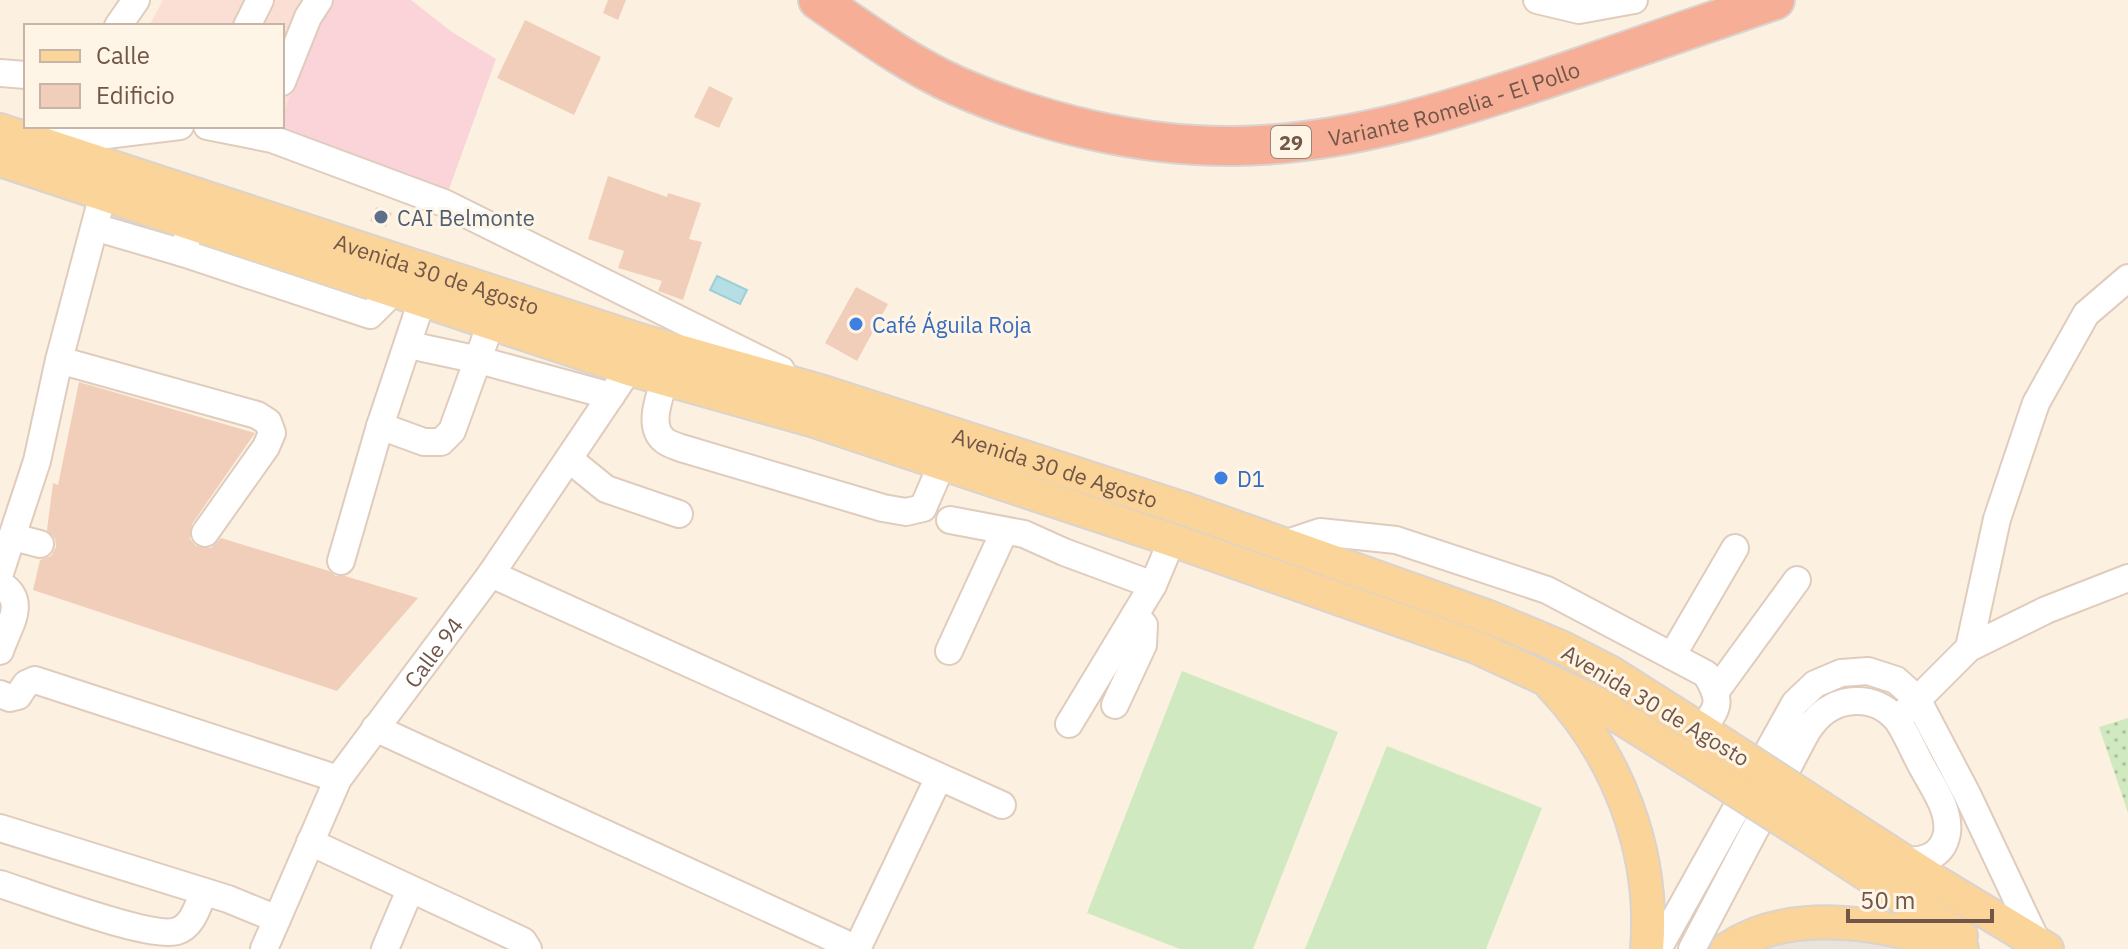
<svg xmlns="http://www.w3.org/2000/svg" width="2128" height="949" font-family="'IBM Plex Sans',sans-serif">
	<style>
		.commercial { fill: #fcdfd4 }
		.industrial { fill: #eae3dc }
		.medical { fill: #fad4d9 }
		.grass { fill: url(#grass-dots) }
		.pitch { fill: #d1e9c0 }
		.water { fill: #b6dfe5; stroke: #9ccfd6; stroke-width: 2 }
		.building { fill: #f1ceb9 }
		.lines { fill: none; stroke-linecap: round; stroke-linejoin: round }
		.minor-casing { stroke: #e0ccbd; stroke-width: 30 }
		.major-casing { stroke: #dad3cf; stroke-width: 36 }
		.highway-casing { stroke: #dad3cf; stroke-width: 42 }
		.minor { stroke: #fff; stroke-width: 26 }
		.major { stroke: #fad499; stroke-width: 32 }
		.highway { stroke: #f6ae97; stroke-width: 38 }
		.major-bridge-casing { stroke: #dad3cf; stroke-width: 36; stroke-linecap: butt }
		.major-bridge { stroke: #fad499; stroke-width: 32 }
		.service-dot { fill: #5c6f8a; stroke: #fff5e6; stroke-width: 3 }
		.shop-dot { fill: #3f7fe0; stroke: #fff5e6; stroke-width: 3 }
		.labels { text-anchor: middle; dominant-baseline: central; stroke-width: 6; stroke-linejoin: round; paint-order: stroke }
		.shield { fill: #fff5e6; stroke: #9c8677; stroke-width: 2 }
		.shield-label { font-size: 20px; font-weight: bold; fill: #725648 }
		.street-label { font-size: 22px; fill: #725648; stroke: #fff5e6 }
		.service-label { font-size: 22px; fill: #4e5e75; stroke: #fff5e6; text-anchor: start }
		.shop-label { font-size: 22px; fill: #366cbe; stroke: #fff5e6; text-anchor: start }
	</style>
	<defs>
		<pattern id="grass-dots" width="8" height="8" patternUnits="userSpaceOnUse" patternTransform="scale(2)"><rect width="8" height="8" fill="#d1e9c0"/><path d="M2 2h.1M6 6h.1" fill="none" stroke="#aec09e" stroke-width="1.8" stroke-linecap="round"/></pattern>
	</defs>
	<rect width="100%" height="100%" fill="#fcf1e1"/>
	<path class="commercial" d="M163,0H331L282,115V26H149Z"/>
	<path class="industrial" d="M1765,931L1962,949H1727Z"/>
	<path class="medical" d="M331,0H411L452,32L496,59L444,203L272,139L277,126H282V115Z"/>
	<path class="grass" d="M2128,718V813L2099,727Z"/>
	<path class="pitch" d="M1182,671L1338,732L1253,949H1180L1087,913Z
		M1387,746L1542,808L1486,949H1305Z"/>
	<path class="water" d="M717,276L747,290L740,304L710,290Z"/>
	<path class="building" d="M608,0H626L618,20L603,13Z
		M525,20L601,57L574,115L497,78Z
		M709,86L733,98L719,128L694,117Z
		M608,176L667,197L668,193L701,203L689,239L702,242L683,300L658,291L662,281L618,268L624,251L588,239Z
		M376,207L392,213L386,227L370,221Z
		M856,287L888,304L857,361L825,343Z
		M79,382L255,433L192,524L190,539L196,546L211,548L221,538L329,571L336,576H345L418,598L337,691L33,590L40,560L51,556L56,547L55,539L47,530L53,483L58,485Z"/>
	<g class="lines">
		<defs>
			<g id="minor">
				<path d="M1537,0L1579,10L1634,0"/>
				<path d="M118,26L136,0"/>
				<path d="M247,26L260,0"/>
				<path d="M0,73L26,75"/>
				<path d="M282,82L308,17L319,0"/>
				<path d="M207,126L272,139L444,203L781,370"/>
				<path d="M44,140H65L180,126"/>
				<path d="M191,224L183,253L370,315L394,291"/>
				<path d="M108,231L183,253"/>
				<path d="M409,345L479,360L611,396"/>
				<path d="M59,360L257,415L268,422L272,433L266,447L205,533"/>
				<path d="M665,379C660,396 647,426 664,440C668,444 676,446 681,448L883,508L906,512L923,508L942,464"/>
				<path d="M380,426L424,442H441L452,431L491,323"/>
				<path d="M569,459L606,489L679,514"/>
				<path d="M950,520L1024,534L1064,552L1153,585"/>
				<path d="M13,537L40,544"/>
				<path d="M1284,544L1320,532L1396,540L1547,590L1706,674C1721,699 1721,708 1700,729"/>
				<path d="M341,561L380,426L422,300"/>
				<path d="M0,573L37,461L59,360L103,194"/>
				<path d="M491,574L1002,805"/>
				<path d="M0,584C29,601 8,626 0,651"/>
				<path d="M1969,648L1997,519L2036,403L2086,314L2128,278"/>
				<path d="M949,651L1004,532"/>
				<path d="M1672,656L1735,548"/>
				<path d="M1716,691L1797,580"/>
				<path d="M0,694L10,698L18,696L26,684L35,680L338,779"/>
				<path d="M1115,705L1143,645L1144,625L1135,615"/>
				<path d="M1905,712L1969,648L2046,610L2128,578"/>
				<path d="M1069,724L1153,585L1172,540"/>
				<path d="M375,728L857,949"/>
				<path d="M0,828L228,899L277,919"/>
				<path d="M310,842L523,941L528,949"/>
				<path d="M0,884C32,894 152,940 177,931C193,926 198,905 204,892"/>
				<path id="s1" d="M264,949L338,779L491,574L629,369"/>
				<path d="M385,949L410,890"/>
				<path d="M857,949L939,777"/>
				<path d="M1658,949L1795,703L1815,684L1841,673L1868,671L1896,680L1917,699L1967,794L2038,944"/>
				<path d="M1692,949L1797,750C1802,741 1806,731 1813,723C1834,696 1875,692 1898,721C1908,736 1915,755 1924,770C1934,789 1950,810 1947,833C1943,857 1920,864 1900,859"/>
			</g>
			<g id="major">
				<path id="s2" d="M0,130L643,341L824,392L1182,508L1489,617L1561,647L1610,672L1725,745"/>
				<path d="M0,160L629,369L811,420L1172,540L1476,647L1597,703L1707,772"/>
				<path d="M1552,686C1618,756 1655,852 1647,949"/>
				<path d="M1822,808L1938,883L2047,949"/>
				<path d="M1806,835L1961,936"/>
				<path d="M1727,949C1794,904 1892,925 1962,949"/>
			</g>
			<g id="highway">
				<path id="s3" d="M818,0C863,31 908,64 957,86C1041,123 1141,147 1234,146C1347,145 1457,109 1563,73C1634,48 1704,24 1775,0"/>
			</g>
		</defs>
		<use href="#minor" class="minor-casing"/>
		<use href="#major" class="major-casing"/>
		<use href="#highway" class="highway-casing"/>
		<use href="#minor" class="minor"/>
		<use href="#major" class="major"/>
		<use href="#highway" class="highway"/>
		<defs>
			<path id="major-bridge" d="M1725,745L1822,808
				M1707,772L1806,835"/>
		</defs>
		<use href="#major-bridge" class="major-bridge-casing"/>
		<use href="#major-bridge" class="major-bridge"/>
	</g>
	<circle class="service-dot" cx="381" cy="217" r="8"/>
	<g class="shop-dot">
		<circle cx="856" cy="324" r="8"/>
		<circle cx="1221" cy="478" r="8"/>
	</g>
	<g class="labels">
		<rect class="shield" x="1271" y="126" width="40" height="32" rx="6"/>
		<g class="shield-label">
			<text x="1291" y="142">29</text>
		</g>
		<g class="street-label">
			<text stroke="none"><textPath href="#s3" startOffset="674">Variante Romelia - El Pollo</textPath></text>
			<text stroke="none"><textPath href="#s2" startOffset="460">Avenida 30 de Agosto</textPath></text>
			<text stroke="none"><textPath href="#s2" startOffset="1108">Avenida 30 de Agosto</textPath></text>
			<text stroke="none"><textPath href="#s1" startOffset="344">Calle 94</textPath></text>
			<text transform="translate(1656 705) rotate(31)">Avenida 30 de Agosto</text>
		</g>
		<g class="service-label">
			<text x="397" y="217">CAI Belmonte</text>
		</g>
		<g class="shop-label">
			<text x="872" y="324">Café Águila Roja</text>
			<text x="1237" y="478">D1</text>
		</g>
	</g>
	<rect x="24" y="24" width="260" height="104" fill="#fff5e6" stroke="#c7b5a7" stroke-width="2"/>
	<rect x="40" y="50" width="40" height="12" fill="#fad499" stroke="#c7b5a7" stroke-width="2"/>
	<text x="96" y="64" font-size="24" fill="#725648">Calle</text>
	<rect x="40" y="84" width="40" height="24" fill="#f1ceb9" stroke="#c7b5a7" stroke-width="2"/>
	<text x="96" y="104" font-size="24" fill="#725648">Edificio</text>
	<path d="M1848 909v12h144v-12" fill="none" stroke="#725648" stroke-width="4"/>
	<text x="1860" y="909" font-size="24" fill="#725648" stroke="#fff5e6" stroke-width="6" paint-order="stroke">50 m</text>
</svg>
